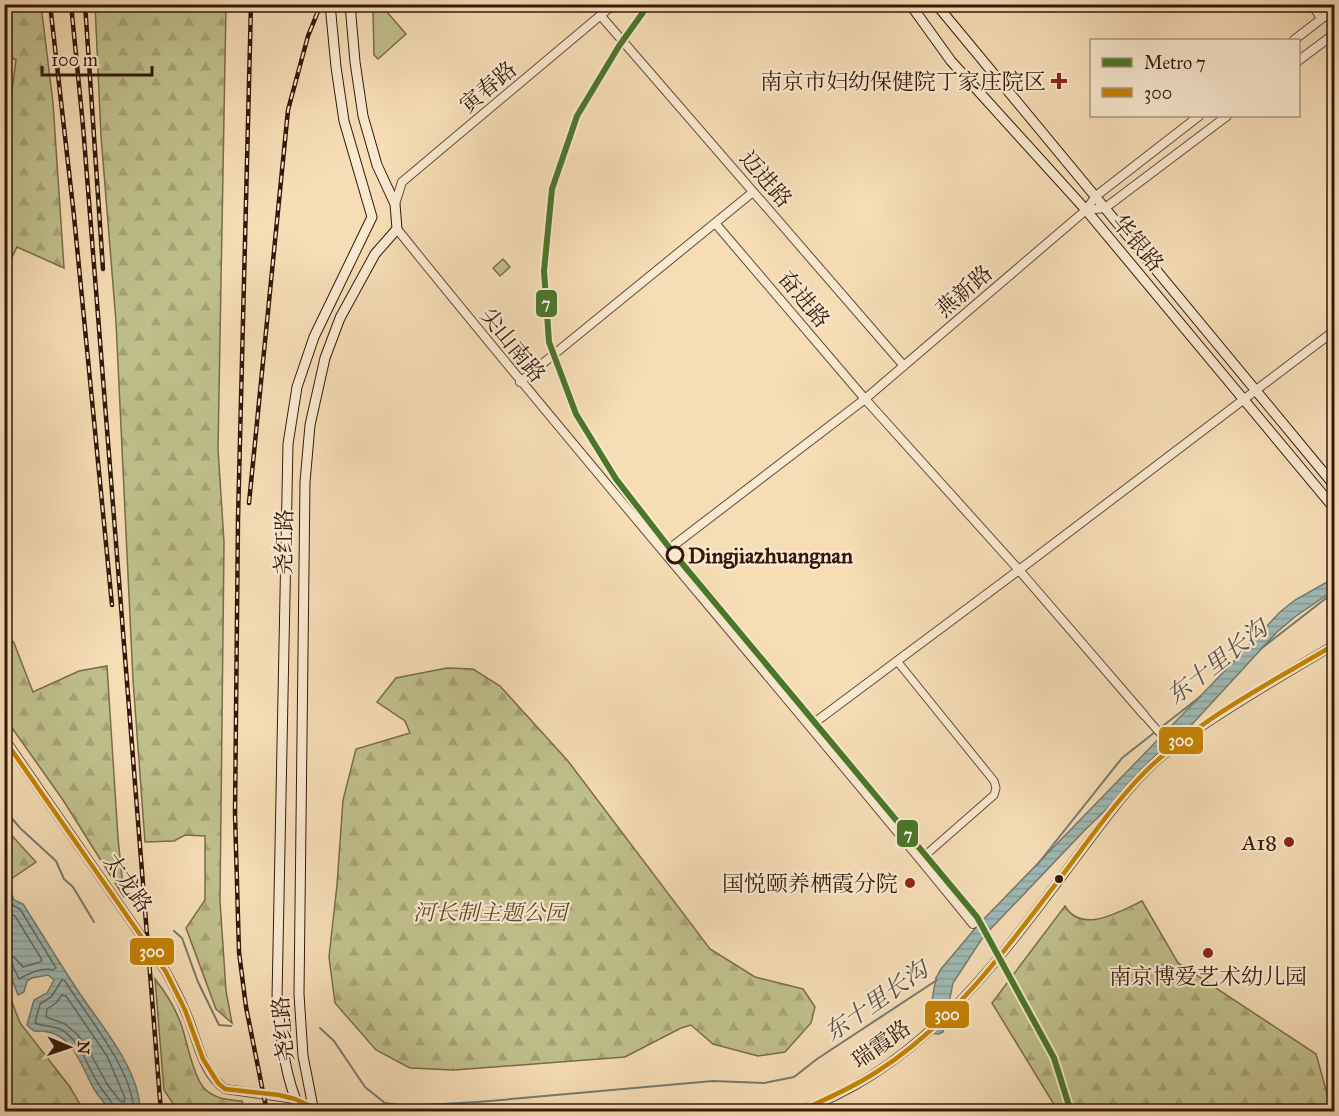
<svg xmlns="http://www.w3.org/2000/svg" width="1339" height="1116" font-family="'IM FELL Great Primer','Noto Serif SC',serif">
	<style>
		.forest { fill: url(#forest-firs); stroke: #7a6c4a; stroke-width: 1.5 }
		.garden { fill: #c0c08b; stroke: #7a6c4a; stroke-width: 1.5 }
		.water { fill: url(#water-rules); stroke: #747a70; stroke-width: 1.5 }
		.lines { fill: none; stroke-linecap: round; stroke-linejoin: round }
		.shore { stroke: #696a5f; stroke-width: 1.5 }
		.stream { stroke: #747a70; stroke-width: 2 }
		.minor-casing { stroke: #644a34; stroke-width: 9 }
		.tertiary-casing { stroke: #644a34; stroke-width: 10 }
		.secondary-casing { stroke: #341909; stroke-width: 11 }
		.minor { stroke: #f9e9d0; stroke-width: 7 }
		.tertiary { stroke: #f9e9d0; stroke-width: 8 }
		.secondary { stroke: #f9e9d0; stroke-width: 9 }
		.rail-casing { stroke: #341909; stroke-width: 4.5 }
		.rail { stroke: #f9e9d0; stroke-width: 2; stroke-dasharray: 7; stroke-linecap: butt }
		.bus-1-casing { stroke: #f9e9d0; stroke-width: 9 }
		.bus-1 { stroke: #c68302; stroke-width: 4.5 }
		.metro-1-casing { stroke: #f9e9d0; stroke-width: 10 }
		.metro-1 { stroke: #4a7729; stroke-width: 6 }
		.poi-dot { fill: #8f2418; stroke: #f9e9d0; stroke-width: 2 }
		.stop-dot { fill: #f9e9d0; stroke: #341909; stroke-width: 3 }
		.bus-dot { fill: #341909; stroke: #f9e9d0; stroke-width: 2 }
		.labels { text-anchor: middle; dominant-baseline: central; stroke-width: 4.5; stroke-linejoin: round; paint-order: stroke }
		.poi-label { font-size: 22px; fill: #341909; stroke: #f9e9d0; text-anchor: end }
		.street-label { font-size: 22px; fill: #341909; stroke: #f9e9d0 }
		.stop-label { font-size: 22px; font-weight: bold; fill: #341909; stroke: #f9e9d0; text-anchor: start }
		.park-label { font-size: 22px; font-style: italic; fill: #5e4b30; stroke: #f9e9d0 }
		.water-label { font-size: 24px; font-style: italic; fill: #595145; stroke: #f9e9d0 }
		.line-badge { stroke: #f9e9d0; stroke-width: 2 }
		.badge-label { font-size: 16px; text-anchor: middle; font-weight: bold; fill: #fff }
	</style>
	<defs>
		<pattern id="forest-firs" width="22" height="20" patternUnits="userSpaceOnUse" patternTransform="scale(1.5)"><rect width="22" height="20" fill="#c0c08b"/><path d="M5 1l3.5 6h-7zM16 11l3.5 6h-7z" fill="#a6a477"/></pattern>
		<pattern id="water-rules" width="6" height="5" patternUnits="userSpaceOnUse" patternTransform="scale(1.5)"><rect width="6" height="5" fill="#9ebab5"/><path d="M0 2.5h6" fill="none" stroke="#899f9a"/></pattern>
	</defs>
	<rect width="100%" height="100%" fill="#f6ddb6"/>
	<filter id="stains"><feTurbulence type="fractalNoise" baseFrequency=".00333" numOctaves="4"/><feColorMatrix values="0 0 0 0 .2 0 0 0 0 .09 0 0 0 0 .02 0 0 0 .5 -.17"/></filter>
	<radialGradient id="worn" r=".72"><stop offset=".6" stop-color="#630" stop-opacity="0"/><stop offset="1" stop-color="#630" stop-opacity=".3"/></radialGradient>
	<path class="forest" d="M5,4L41,5L53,103L64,268L17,247L5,272V128H7L16,60L5,54Z
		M95,5H226L218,449L224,542L220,901L226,991L232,1023L216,1009L186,928L205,900V836L185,835L174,841L145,842L133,680L116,322L101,136Z
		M5,633L14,643L33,692L79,671L107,666L118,838L124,897L63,800L5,718Z
		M447,668L473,669L500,686L568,761L710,949L755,977L803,989L815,1007L811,1023L785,1052L758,1056L713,1044L691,1025L681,1028L625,1057L454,1070L410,1068L376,1050L335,1003L329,957L337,885L343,800L356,749L410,733L405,721L377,702L396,678Z
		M4,827L36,862L5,883H4Z
		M1142,901L1178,963L1316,1054L1332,1111H1058L992,1003L1065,906C1082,935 1120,911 1142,901Z
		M155,979C167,994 176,1009 182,1027C187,1042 194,1078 204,1088C214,1099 229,1100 242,1101L245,1111H178L164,1090Z
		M4,981L20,1023L70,1087L84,1111H5Z"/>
	<path class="garden" d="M381,5L406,34L378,59L374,55L373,11Z
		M503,259L510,267L500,276L493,268Z"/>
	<path class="water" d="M1334,578V590L1296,616L1277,632L1184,733L1083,832L983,937L953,983L943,1032L939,1034L929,1033L927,1028L936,978L941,969L978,925L1214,682L1280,612L1295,600Z
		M9,887L14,900L23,904C42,934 60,964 80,994C102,1026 140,1071 140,1111H111C105,1104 99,1097 94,1089C84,1072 76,1044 57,1035C50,1031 42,1031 34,1031L27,1025L34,1000L47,993L54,980L48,975L32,978L27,981L24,992L18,995L5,961V890Z"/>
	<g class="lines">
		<path class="shore" d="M4,895L10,904L20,909L56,968L53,970C41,967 29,973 19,979L12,964L4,962
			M4,910L15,916L42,960L40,962L23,967L14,957L4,954
			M62,995L66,996L107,1056L125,1098L124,1102L120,1101L107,1084L88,1049L77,1034L65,1024L46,1017L47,1009L56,1003Z
			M115,1112C114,1102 106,1096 101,1088C88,1070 82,1042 62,1030C53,1025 43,1027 35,1023L40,1004L51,997L62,980L65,981C88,1018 132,1068 134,1112"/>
		<path class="stream" d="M1262,648L1334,592
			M4,809L20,828L56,861L64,879L73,887L94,922
			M1037,865L1122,758L1201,696
			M174,931L182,938L198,982L219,1025L231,1026
			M320,1028L334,1041L365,1087L385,1103L405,1106L478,1102L713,1081L764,1083L794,1077L817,1059L937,980"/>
		<defs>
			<path id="minor" d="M1311,4L1321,19
				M897,661L994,781L996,788L994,795L921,859
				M1144,715L1173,748
				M820,1104L823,1112"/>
			<path id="tertiary" d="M601,16L904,366
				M1294,40L1334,9
				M1298,61L1334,34
				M395,204L402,182L614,4
				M1086,210L1105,208L1227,116
				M715,223L865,399L1019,570L1144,715
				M397,229C585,463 783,690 973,924
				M520,382L753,192
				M665,552L865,399L1086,210L1096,196L1199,116
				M810,726L1019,570L1334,331
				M4,738L166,972C175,989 184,1005 190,1023C199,1047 204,1074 225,1089L295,1099
				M312,1107L324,1112
				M796,1112C917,1072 996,964 1069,867C1096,832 1121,795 1152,765C1165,752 1181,742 1195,731C1240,700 1287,673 1334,645"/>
			<path id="secondary" d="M910,4L951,61L1086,210L1334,508
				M936,4L1334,485
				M301,1112C284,1076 281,1037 277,998L288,444L297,387L314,337L372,217L344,121L336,67L330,4
				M314,1112L303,1056L299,994L305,482L310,425L325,358L340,318L375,254L397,229L395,204L377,165L363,116L355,62L350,4"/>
		</defs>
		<use href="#minor" class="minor-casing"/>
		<use href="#tertiary" class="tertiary-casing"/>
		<use href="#secondary" class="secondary-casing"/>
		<use href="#minor" class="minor"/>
		<use href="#tertiary" class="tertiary"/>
		<use href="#secondary" class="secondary"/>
		<defs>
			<path id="rail" d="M50,4L74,216L112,605
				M71,4L83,126L161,1112
				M85,4L103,269
				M251,4L238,519L235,814L239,952L246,1007L267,1112
				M249,503L288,110L308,36L321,4"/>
		</defs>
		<use href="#rail" class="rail-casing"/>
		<use href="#rail" class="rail"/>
		<defs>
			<path id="bus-1" d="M4,739L166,972L185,1010L203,1059L218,1083L225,1089L279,1095L295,1099L323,1112
				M797,1112C825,1100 852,1088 878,1071C953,1023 1008,947 1061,877C1087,843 1112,806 1143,774C1195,721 1270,683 1334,645"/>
		</defs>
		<use href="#bus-1" class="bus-1-casing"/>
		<use href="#bus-1" class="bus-1"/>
		<defs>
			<path id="metro-1" d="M649,4L619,46L577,116L552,189L544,271L549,342L576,414L616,479L675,555L977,917L1054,1058L1071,1112"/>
		</defs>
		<use href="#metro-1" class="metro-1-casing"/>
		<use href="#metro-1" class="metro-1"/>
	</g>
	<g class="poi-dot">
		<path d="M1056 72h6v6h6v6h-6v6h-6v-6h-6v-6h6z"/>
		<circle cx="1289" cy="842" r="6"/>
		<circle cx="910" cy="883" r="6"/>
		<circle cx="1208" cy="953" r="6"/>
	</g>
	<circle class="stop-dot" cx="675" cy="555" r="8"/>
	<circle class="bus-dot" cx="1059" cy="879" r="5"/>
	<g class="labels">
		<g class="poi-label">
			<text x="1046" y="81">南京市妇幼保健院丁家庄院区</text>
			<text x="1277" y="842">A18</text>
			<text x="898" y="883">国悦颐养栖霞分院</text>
			<text x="1208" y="976" text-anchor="middle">南京博爱艺术幼儿园</text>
		</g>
		<g class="street-label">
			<text transform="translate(488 87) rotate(-40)">寅春路</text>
			<text transform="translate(766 179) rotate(49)">迈进路</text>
			<text transform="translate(1138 243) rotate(50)">华银路</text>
			<text transform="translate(964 291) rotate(-41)">燕新路</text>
			<text transform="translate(804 299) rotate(50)">奋进路</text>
			<text transform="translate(513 345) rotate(51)">尖山南路</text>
			<text transform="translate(284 542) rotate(-89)">尧红路</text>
			<text transform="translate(128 883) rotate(55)">太龙路</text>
			<text transform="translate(283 1029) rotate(-95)">尧红路</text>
			<text transform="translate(881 1044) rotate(-35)">瑞霞路</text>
		</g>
		<g class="stop-label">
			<text x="688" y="555">Dingjiazhuangnan</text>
		</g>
		<g class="park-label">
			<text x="490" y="912">河长制主题公园</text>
		</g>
		<g class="water-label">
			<text transform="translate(1217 662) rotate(-38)">东十里长沟</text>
			<text transform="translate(876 1001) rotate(-35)">东十里长沟</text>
		</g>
	</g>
	<g class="line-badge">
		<rect x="535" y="289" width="23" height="29" rx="6" fill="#4a7729"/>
		<rect x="1158" y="726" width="46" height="29" rx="6" fill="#c68302"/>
		<rect x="896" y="819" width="23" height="29" rx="6" fill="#4a7729"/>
		<rect x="129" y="937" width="46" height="29" rx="6" fill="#c68302"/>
		<rect x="924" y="1000" width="46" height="29" rx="6" fill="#c68302"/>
	</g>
	<g class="badge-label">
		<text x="546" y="309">7</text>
		<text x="1181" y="746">300</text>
		<text x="908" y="840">7</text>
		<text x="152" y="957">300</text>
		<text x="947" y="1020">300</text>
	</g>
	<rect width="1339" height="1116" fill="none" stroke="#f6ddb6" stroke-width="24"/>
	<rect x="6" y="6" width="1327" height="1104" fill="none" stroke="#341909" stroke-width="3"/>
	<rect x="12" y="12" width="1315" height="1092" fill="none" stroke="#341909" stroke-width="1.5"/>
	<rect x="1090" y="39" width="210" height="78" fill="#f9e9d0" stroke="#aa9680" stroke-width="1.5"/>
	<rect x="1102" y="58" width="30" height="9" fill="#4a7729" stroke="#aa9680" stroke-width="1.5"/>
	<text x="1144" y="69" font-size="18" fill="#341909">Metro 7</text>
	<rect x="1102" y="88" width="30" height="9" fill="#c68302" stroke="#aa9680" stroke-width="1.5"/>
	<text x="1144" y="99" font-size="18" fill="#341909">300</text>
	<g transform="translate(69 1047) rotate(92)" stroke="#f9e9d0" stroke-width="4.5" paint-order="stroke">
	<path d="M0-4.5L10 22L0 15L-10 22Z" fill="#341909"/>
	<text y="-9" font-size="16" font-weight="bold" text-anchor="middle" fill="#341909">N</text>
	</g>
	<path d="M42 66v9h110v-9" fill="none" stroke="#341909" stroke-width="3"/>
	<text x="51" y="66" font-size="18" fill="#341909" stroke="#f9e9d0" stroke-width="4.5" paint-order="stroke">100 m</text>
	<rect width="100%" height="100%" filter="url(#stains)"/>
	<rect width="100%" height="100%" fill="url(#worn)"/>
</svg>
